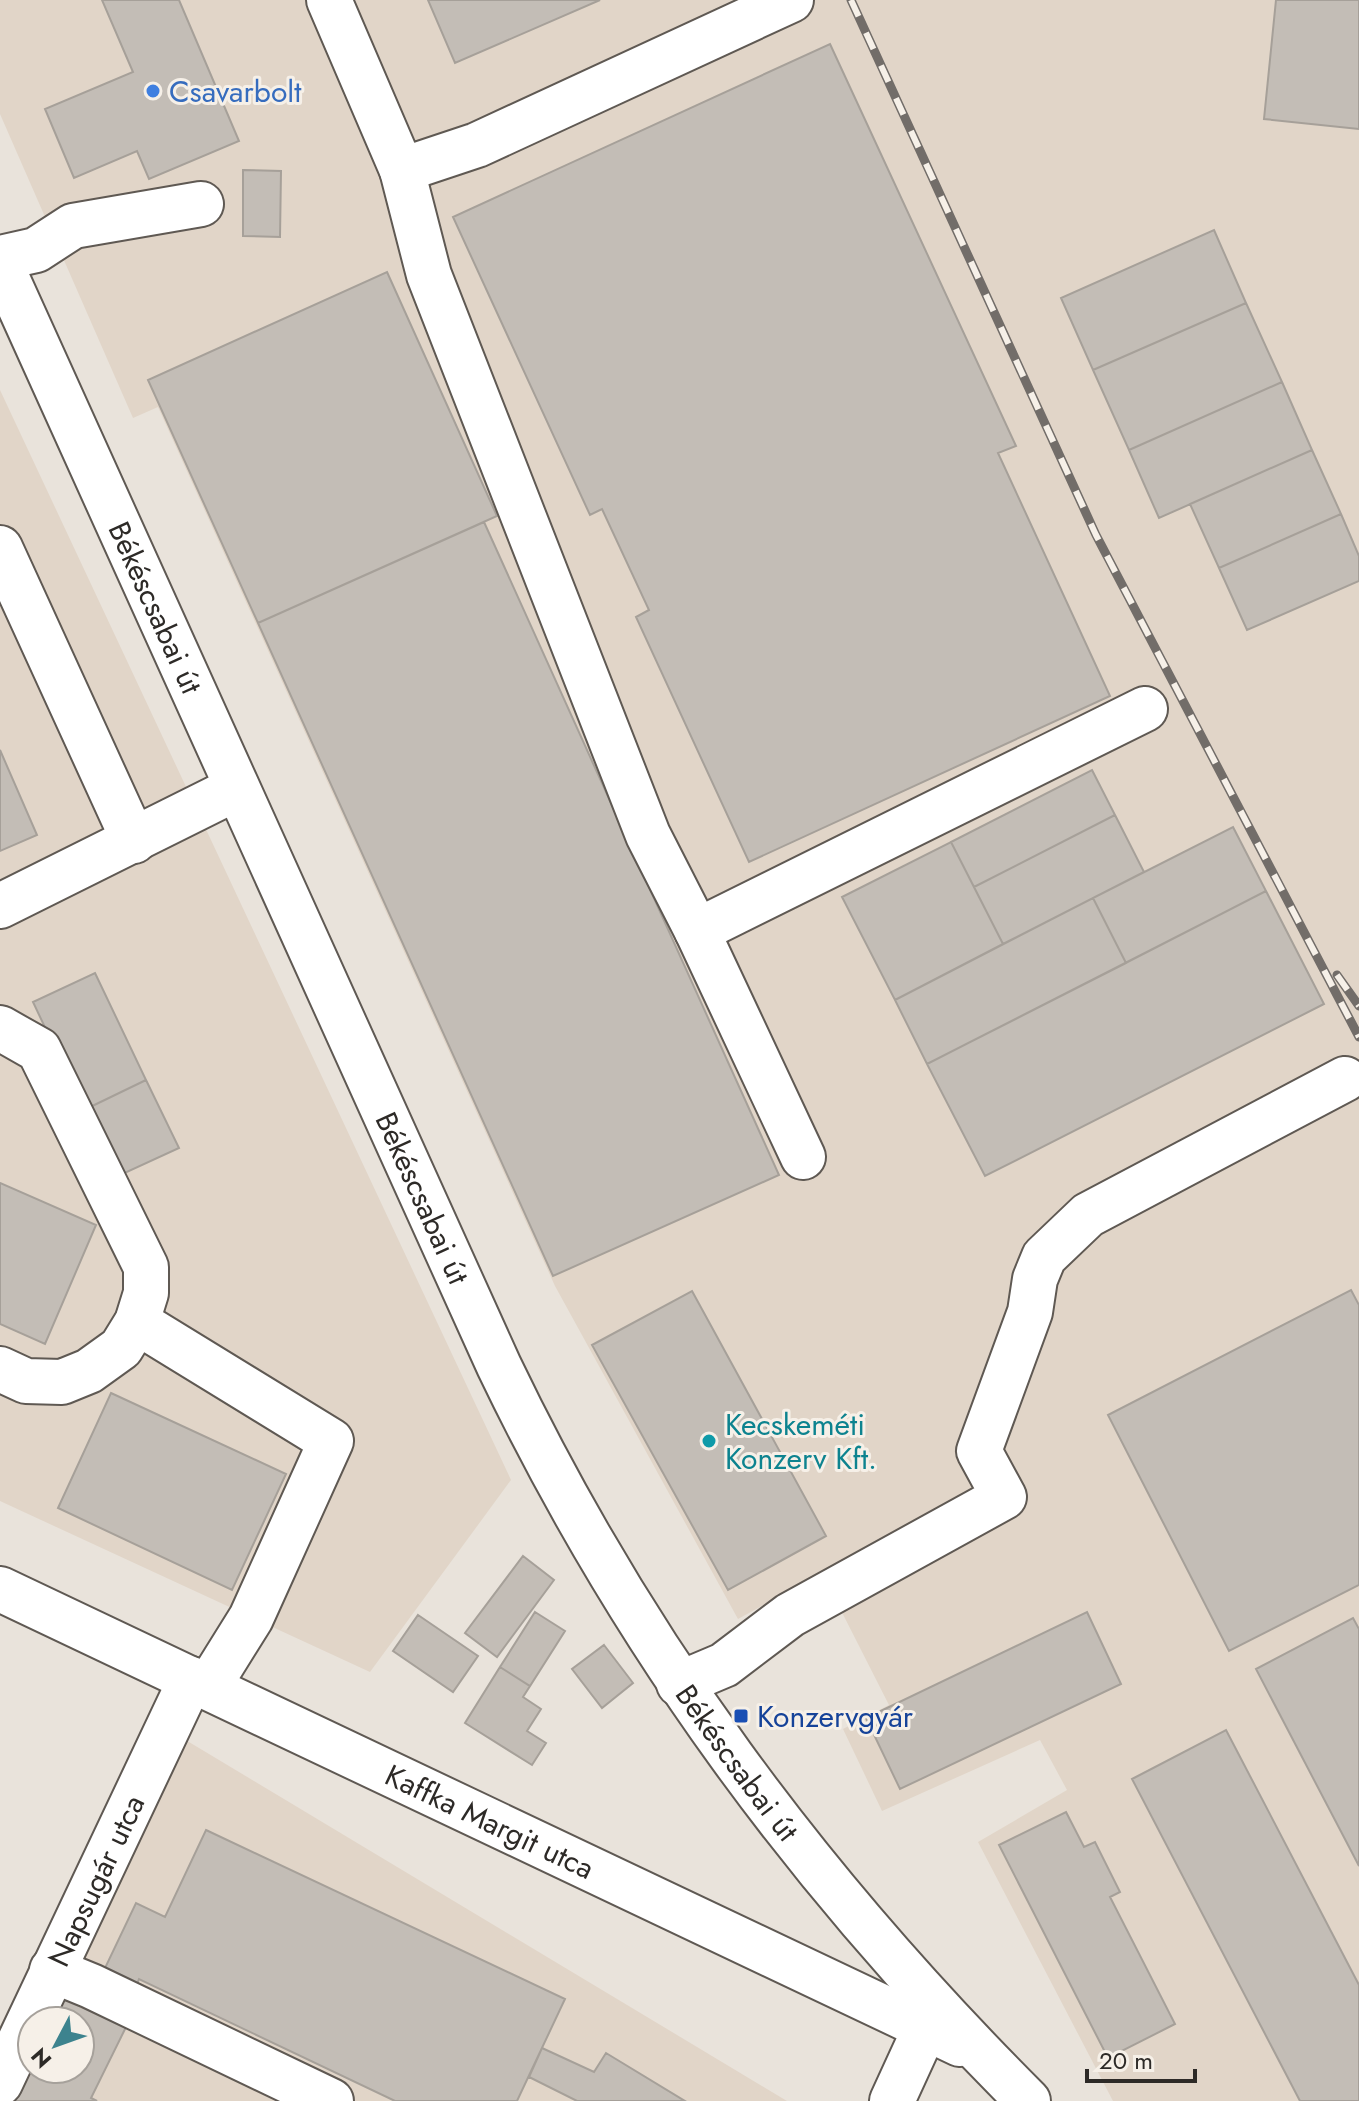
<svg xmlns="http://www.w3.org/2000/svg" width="1359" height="2101" font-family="Jost,sans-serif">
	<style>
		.built { fill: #e1d5c8; fill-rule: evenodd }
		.building { fill: #c3bdb6; stroke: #a6a099; stroke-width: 2 }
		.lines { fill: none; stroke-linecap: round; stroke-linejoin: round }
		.minor-casing { stroke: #5f5953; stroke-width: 48 }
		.minor { stroke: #fff; stroke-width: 44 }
		.rail-casing { stroke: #726d69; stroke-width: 9 }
		.rail { stroke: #f6f0e8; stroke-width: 6; stroke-dasharray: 18; stroke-linecap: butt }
		.shop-dot { fill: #3f7fe0; stroke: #f6f0e8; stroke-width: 3 }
		.culture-dot { fill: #0f9aa8; stroke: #f6f0e8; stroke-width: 3 }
		.transit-dot { fill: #1a4fb4; stroke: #f6f0e8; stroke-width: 3 }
		.labels { text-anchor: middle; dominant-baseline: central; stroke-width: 6; stroke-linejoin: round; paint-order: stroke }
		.shop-label { font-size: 30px; fill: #366cbe; stroke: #f6f0e8; text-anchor: start }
		.street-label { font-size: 30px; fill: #2d2a27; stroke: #f6f0e8 }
		.culture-label { font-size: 30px; fill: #0d838f; stroke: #f6f0e8; text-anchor: start }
		.transit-label { font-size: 30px; fill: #164399; stroke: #f6f0e8; text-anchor: start }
	</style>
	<rect width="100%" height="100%" fill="#e9e3db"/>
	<path class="built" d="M0,0H1359V2101H1113L978,1842L1067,1790L1040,1740L882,1811L843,1729L889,1705L822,1573L738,1619L555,1286L158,407L133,418L0,114Z
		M0,390L511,1480L370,1672L0,1501Z
		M154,1721L787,2101H0V2026ZM32,2021H80V2069H32Z"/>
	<path class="building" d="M102,0H179L239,141L149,179L137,151L74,178L45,109L133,72Z
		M428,0H600L455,63Z
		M1276,0H1359V129L1264,119Z
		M830,44L1016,446L998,453L1110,696L749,862L636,617L649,610L602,509L590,515L453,217Z
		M243,170L281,171L280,237L243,236Z
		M1214,230L1246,303L1093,370L1061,298Z
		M387,272L497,516L258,623L148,380Z
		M1246,303L1282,382L1129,450L1093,370Z
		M1282,382L1312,450L1159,518L1129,450Z
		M1312,450L1341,514L1219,568L1190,504Z
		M1341,514L1359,556V581L1247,630L1219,568Z
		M484,522L779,1175L553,1276L258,623Z
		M0,750L37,835L0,851Z
		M1092,770L1115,815L974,887L951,842Z
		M1115,815L1144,872L1003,944L974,887Z
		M1233,827L1266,891L1126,963L1093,898Z
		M951,842L1003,944L895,1000L842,897Z
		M1266,891L1324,1004L985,1176L927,1064Z
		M1093,898L1126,963L927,1064L895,1000Z
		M95,973L146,1080L84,1110L33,1002Z
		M146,1080L179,1148L116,1177L84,1110Z
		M0,1183L96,1225L45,1344L0,1324Z
		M1351,1290L1359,1305V1585L1229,1651L1108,1415Z
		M692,1291L826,1536L728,1590L592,1345Z
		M111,1393L286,1474L232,1590L58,1508Z
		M523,1556L554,1580L497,1657L465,1633Z
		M535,1612L565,1631L530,1686L500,1667Z
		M1087,1612L1121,1684L900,1789L866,1718Z
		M418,1615L478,1656L453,1692L393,1651Z
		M1353,1618L1359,1629V1866L1256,1669Z
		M604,1645L633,1683L602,1708L572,1669Z
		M500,1667L530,1686L523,1697L541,1709L527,1731L546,1743L532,1765L465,1723Z
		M1226,1730L1359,1985V2101H1300L1132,1779Z
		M1066,1812L1084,1847L1095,1842L1120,1892L1110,1897L1175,2024L1108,2058L999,1845Z
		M206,1830L565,1999L517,2101H395L139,1979L136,1987L105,1968L136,1903L165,1917Z
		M65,1990L129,2021L91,2098L97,2101H10L32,2056V2069H80V2021H49Z
		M542,2048L594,2072L606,2053L685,2101H577L529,2077Z"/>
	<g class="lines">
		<defs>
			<g id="minor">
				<path d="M329,0L402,170L477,145L791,0"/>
				<path d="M402,170L429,275L648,835L697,931L803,1157"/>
				<path d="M0,258L36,250L73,226L201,204"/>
				<path id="s1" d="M0,263L499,1366C633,1646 809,1882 1028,2101"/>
				<path d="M0,548L134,841"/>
				<path d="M0,906L237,788"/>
				<path d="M697,931L1145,709"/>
				<path d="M0,1028L39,1050L146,1267V1293L137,1322L121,1348L89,1371L62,1382L26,1381L0,1369"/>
				<path d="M137,1322L331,1441L251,1618L208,1687"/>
				<path id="s2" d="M0,1589L960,2044"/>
				<path d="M679,1684L724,1665L790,1615L1004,1497L979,1451L1030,1312L1035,1279L1044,1257L1088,1215L1345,1079"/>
				<path d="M52,1970L91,1986L331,2101"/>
				<path id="s3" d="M0,2083L191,1679"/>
				<path d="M892,2101L925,2029"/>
			</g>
		</defs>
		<use href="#minor" class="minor-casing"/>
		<use href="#minor" class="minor"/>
		<defs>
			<path id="rail" d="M851,0L1096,535L1359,1037
				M1337,975L1359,1006"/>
		</defs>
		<use href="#rail" class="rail-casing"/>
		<use href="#rail" class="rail"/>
	</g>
	<circle class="shop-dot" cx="153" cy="91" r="8"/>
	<circle class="culture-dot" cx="709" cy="1441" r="8"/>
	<rect class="transit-dot" x="733" y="1708" width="16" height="16" rx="4"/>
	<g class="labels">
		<g class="shop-label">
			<text x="169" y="91">Csavarbolt</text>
		</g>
		<g class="street-label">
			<text stroke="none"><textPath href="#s1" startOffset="378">Békéscsabai út</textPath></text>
			<text stroke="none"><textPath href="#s1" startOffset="1026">Békéscsabai út</textPath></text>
			<text stroke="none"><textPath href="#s1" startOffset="1674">Békéscsabai út</textPath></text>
			<text stroke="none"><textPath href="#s2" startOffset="542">Kaffka Margit utca</textPath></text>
			<text stroke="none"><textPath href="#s3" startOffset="224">Napsugár utca</textPath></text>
		</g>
		<g class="culture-label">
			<text x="725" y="1424">Kecskeméti<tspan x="725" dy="34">Konzerv Kft.</tspan></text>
		</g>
		<g class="transit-label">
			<text x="757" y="1716">Konzervgyár</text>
		</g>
	</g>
	<g transform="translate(56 2045) rotate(229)"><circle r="38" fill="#f6f0e8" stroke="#a6a19b" stroke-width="2"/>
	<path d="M0-6L14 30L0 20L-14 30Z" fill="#3d838e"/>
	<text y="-12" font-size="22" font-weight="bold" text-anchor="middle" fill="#2d2a27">N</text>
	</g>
	<path d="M1087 2069v12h108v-12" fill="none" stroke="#2d2a27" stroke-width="4"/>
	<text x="1099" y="2069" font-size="24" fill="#2d2a27" stroke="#f6f0e8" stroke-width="6" paint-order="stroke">20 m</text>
</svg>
